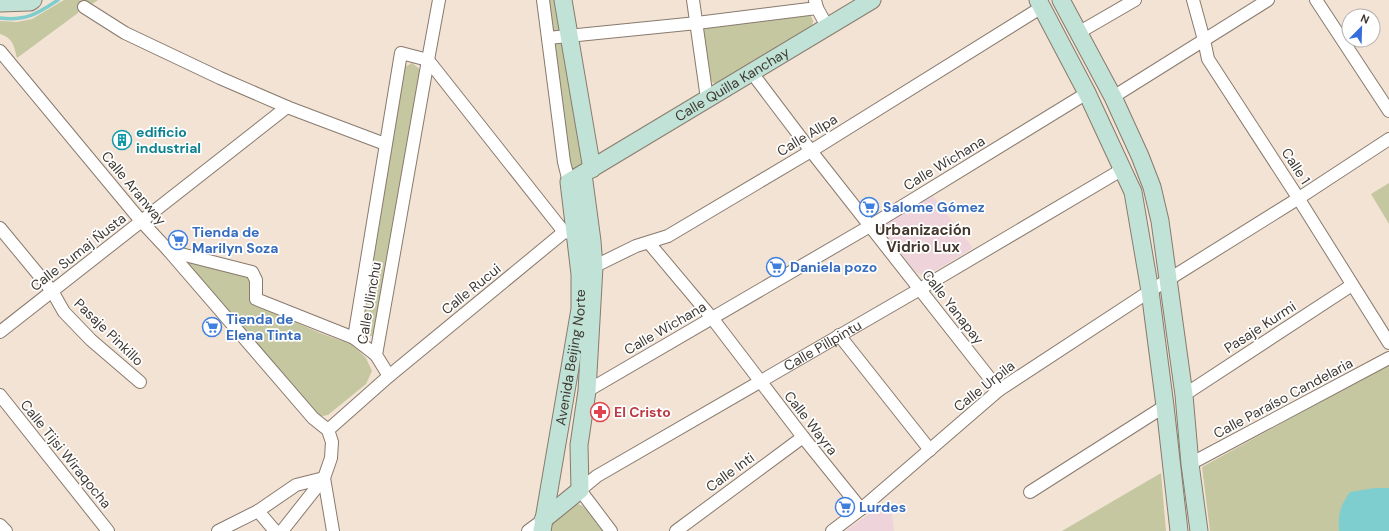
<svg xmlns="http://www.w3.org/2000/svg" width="1389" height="531" font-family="'DM Sans',sans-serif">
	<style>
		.medical { fill: #eed4da }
		.green { fill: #c5c7a0 }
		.water { fill: #7ecdcf }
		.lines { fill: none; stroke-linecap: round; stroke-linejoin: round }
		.stream { stroke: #7ecdcf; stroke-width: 3.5 }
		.street-casing { stroke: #887a6d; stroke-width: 14 }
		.secondary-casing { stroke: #887a6d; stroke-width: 19 }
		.street { stroke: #fff; stroke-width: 12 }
		.secondary { stroke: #c1e2d6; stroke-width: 17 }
		.labels { text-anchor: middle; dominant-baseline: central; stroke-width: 3.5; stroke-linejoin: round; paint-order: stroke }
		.street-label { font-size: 14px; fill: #3f3933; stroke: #fff }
		.culture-label { font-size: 14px; font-weight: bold; fill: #0d838f; stroke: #fff; text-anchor: start }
		.shop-label { font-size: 14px; font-weight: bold; fill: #366cbe; stroke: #fff; text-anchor: start }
		.health-label { font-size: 14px; font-weight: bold; fill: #be3a42; stroke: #fff; text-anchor: start }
		.neighbourhood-label { font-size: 15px; font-weight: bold; fill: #43372c; stroke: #fff }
	</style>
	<rect width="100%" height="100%" fill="#f3e3d4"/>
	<path class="medical" d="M933,196L973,248L928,275H922L916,272L884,233L882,228L885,223Z
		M883,504L892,514L894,531H845Z"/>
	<path class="green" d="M64,0H98L92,4L84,1L79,5L78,13L17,58C14,46 13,38 0,34V21L17,22L32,19Z
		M546,0H557L584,165L571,173Z
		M806,15L811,16L813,21L812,27L717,83H713L711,81L704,34L703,30L705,28Z
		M412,63L420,69L376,338L358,330L403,68Z
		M1389,183V224L1371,194Z
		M189,261L249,276L251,303L320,333L353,345L366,358L372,371L366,384L328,415L317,417L188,266Z
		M1389,364V531H1210L1202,467Z
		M1161,473L1166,531H1062Z
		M575,504C588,503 597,522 604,531H547L549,526Z"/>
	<path class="water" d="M1375,488H1389V531H1339C1338,514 1340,506 1350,492Z"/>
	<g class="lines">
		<path class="stream" d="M0,18C26,21 37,14 58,0"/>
		<defs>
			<g id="street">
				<path d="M543,0L564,162L569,182"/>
				<path d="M693,0L707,99"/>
				<path d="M815,0L817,8L828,28"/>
				<path d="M1193,0L1204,40L1208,59L1295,193L1389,343"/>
				<path d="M1316,0L1389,111"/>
				<path d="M84,7L125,33L220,78L287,107L385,144"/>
				<path d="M1078,33L1135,0"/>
				<path d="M548,38L697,23L817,8"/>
				<path d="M0,51L141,221L169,251L313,418L328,430"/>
				<path d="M752,73L811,151L999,390"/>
				<path d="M1113,97L1268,0"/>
				<path d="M0,228L52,291L64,312L91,340L140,382"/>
				<path d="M649,243L712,318L803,437L861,509"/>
				<path d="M169,251L252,272L256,280V299L354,338L376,355"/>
				<path d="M589,269L636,246L668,236L811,151L1042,7"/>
				<path d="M0,332L287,107"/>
				<path d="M839,335L930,450"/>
				<path d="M354,338L401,53L428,60L564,232"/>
				<path d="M389,376L376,355L428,60L439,0"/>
				<path d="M587,391L870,226L1087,93"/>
				<path d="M0,395L108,531"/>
				<path d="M1184,395L1352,285"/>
				<path d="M328,430L389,376L564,232L572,233"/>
				<path d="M1190,464L1389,358"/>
				<path d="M324,478L333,531"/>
				<path d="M1030,492L1165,406"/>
				<path d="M258,511L275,531"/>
				<path d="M0,525L6,531"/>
				<path d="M218,531L258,511L296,485L324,478"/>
				<path d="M282,531L324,478L331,458L332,442L328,430"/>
				<path d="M528,531L543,520"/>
				<path id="s1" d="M611,531L580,490L597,476L920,289L1123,169"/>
				<path d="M676,531L803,437"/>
				<path d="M832,531L861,509L999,390L1150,291L1299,198L1389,139"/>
			</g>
			<g id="secondary">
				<path d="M563,0L592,169"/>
				<path d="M1038,0L1087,93L1133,192L1150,291L1165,406L1179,531"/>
				<path d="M1061,0L1113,97L1140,156L1152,187L1160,221L1184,395L1190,464L1199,531"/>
				<path d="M0,3L30,2L33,0"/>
				<path d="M543,520L580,490L579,445L587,391L594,267L592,241L583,174"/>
				<path id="s2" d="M542,531L580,309V274L569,182L872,0"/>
			</g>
		</defs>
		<use href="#street" class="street-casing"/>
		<use href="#secondary" class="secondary-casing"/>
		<use href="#street" class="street"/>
		<use href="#secondary" class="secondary"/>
	</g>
	<defs>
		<symbol id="building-ring" viewBox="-11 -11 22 22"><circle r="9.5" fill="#fff" stroke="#0f9aa8" stroke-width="1.5"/><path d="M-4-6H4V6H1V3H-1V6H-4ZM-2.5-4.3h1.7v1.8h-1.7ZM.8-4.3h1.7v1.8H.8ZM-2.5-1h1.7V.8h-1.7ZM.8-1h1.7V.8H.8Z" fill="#0f9aa8"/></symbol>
		<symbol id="supermarket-ring" viewBox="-11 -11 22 22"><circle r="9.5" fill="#fff" stroke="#3f7fe0" stroke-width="1.5"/><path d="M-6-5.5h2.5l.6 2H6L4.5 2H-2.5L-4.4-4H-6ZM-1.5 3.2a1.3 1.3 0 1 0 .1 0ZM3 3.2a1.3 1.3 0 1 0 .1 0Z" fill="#3f7fe0"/></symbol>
		<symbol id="pharmacy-ring" viewBox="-11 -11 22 22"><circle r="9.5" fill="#fff" stroke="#e0444e" stroke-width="1.5"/><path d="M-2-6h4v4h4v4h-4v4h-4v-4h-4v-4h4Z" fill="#e0444e"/></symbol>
	</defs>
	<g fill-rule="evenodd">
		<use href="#building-ring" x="111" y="129" width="22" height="22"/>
		<use href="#supermarket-ring" x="858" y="196" width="22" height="22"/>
		<use href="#supermarket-ring" x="167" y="229" width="22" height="22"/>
		<use href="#supermarket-ring" x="765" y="256" width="22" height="22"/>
		<use href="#supermarket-ring" x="201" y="316" width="22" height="22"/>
		<use href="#pharmacy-ring" x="589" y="401" width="22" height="22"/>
		<use href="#supermarket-ring" x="834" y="496" width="22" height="22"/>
	</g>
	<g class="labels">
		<g class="street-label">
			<text stroke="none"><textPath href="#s2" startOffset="543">Calle Quilla Kanchay</textPath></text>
			<text transform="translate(807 135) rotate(-31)">Calle Allpa</text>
			<text transform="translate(944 163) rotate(-31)">Calle Wichana</text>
			<text transform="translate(1296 166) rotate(57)">Calle 1</text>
			<text transform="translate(134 188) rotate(50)">Calle Aranway</text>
			<text transform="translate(78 252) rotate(-38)">Calle Sumaj Ñusta</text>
			<text transform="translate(471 289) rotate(-39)">Calle Rucui</text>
			<text transform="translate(369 303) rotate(-80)">Calle Ulinchu</text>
			<text transform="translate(953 307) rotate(52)">Calle Yanapay</text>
			<text transform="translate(1260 327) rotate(-33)">Pasaje Kurmi</text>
			<text transform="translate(665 328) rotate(-30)">Calle Wichana</text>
			<text transform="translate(109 332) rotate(44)">Pasaje Pinkillo</text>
			<text stroke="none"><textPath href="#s1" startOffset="334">Calle Pillpintu</textPath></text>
			<text stroke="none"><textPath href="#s2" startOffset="176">Avenida Beijing Norte</textPath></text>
			<text transform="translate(984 386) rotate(-38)">Calle Urpila</text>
			<text transform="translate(1283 398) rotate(-28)">Calle Paraíso Candelaria</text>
			<text transform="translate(811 423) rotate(52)">Calle Wayra</text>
			<text transform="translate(66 454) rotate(51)">Calle Tijsi Wiraqocha</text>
			<text transform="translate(730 472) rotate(-36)">Calle Inti</text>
		</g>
		<g class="culture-label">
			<text x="136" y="132">edificio<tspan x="136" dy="16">industrial</tspan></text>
		</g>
		<g class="shop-label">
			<text x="883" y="207">Salome Gómez</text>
			<text x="192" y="232">Tienda de<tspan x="192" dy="16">Marilyn Soza</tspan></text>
			<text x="790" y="267">Daniela pozo</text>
			<text x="226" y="319">Tienda de<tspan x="226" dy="16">Elena Tinta</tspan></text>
			<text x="859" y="507">Lurdes</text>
		</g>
		<g class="health-label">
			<text x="614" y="412">El Cristo</text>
		</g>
		<g class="neighbourhood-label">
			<text x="923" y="230">Urbanización<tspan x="923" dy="17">Vidrio Lux</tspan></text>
		</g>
	</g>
	<g transform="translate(1361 28) rotate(23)"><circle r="19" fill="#ffffff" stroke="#b2b0ad"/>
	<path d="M0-3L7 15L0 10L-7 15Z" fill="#366ddc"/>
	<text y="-6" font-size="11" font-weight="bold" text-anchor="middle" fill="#3f3933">N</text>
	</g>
</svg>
